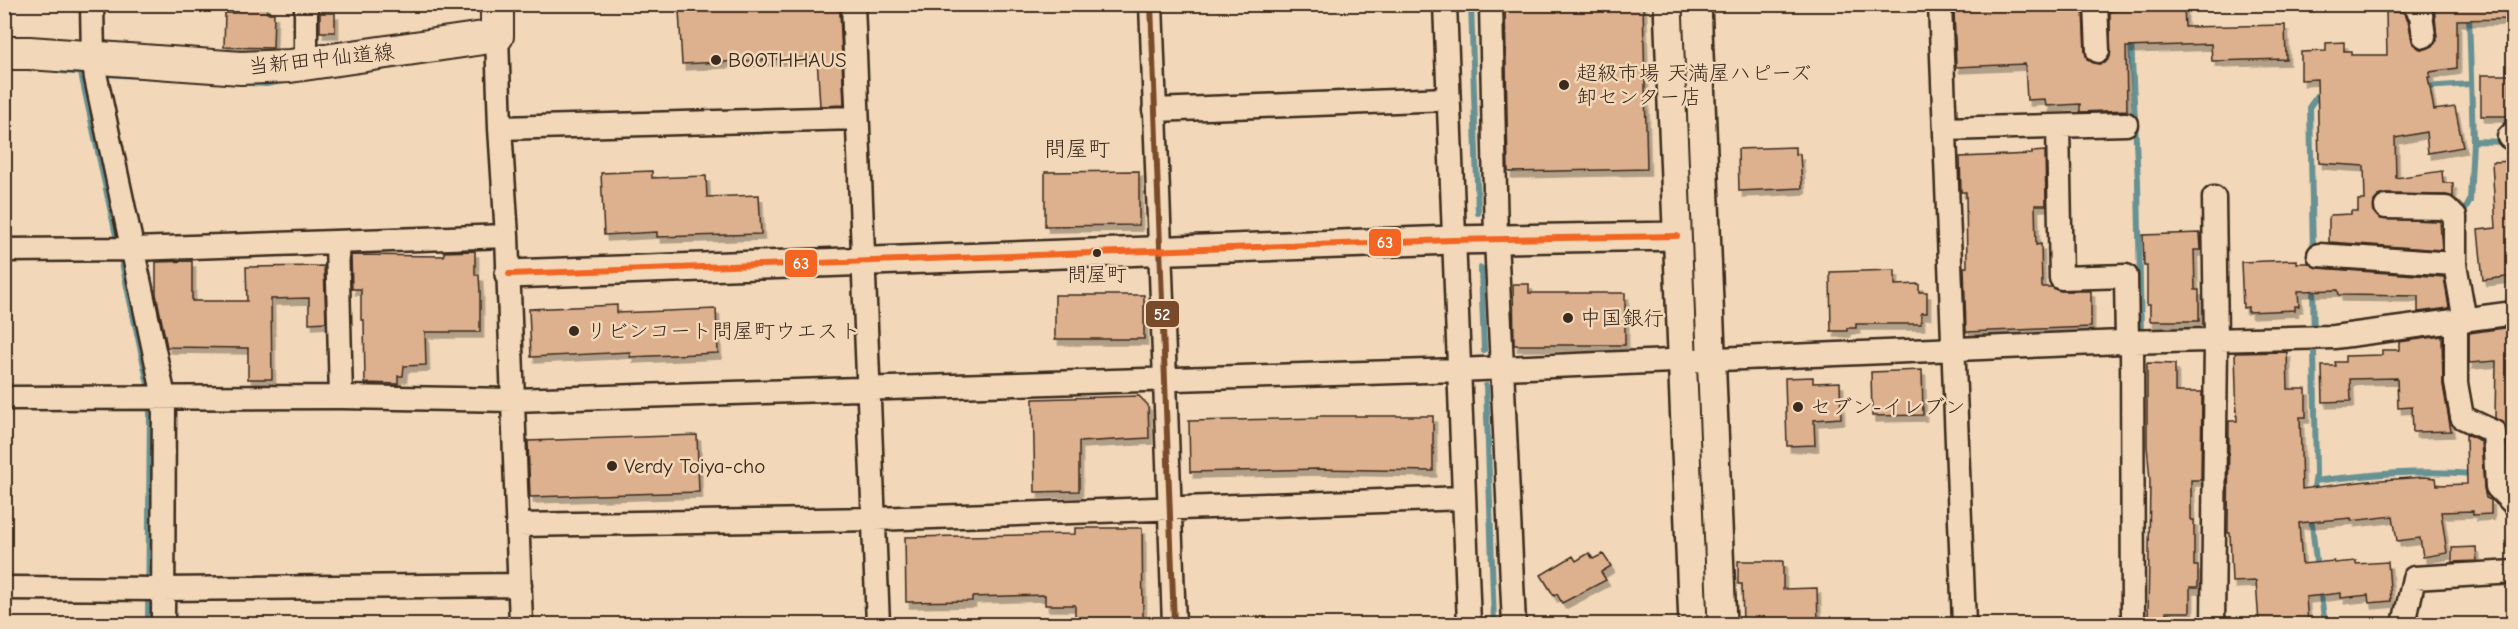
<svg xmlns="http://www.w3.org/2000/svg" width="2518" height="629" font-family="'Comic Neue','Klee One',sans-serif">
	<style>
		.green { fill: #99dca7; stroke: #6a8362; stroke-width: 1.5 }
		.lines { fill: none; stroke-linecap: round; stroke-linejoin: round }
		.stream { stroke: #689193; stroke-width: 6 }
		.building { fill: #ddb08e; stroke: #3b2a1e; stroke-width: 1.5; filter: url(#shadow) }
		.minor-casing { stroke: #3b2a1e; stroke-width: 27 }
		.tertiary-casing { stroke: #3b2a1e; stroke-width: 32 }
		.secondary-casing { stroke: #3b2a1e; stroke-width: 36 }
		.minor { stroke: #f2d8b9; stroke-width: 22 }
		.tertiary { stroke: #f2d8b9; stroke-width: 27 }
		.secondary { stroke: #f2d8b9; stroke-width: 32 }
		.bus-1-casing { stroke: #f2d8b9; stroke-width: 10 }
		.bus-2-casing { stroke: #f2d8b9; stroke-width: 10 }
		.bus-1 { stroke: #7a4b2a; stroke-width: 6 }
		.bus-2 { stroke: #f26522; stroke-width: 6 }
		.poi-dot { fill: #3b2a1e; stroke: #f2d8b9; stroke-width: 2 }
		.labels { text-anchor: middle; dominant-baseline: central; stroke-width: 5; stroke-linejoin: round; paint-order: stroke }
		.bus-label { font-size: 20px; fill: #3b2a1e; stroke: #f2d8b9 }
		.street-label { font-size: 21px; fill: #3b2a1e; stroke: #f2d8b9 }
		.poi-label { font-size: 21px; fill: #3b2a1e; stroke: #f2d8b9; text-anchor: start }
		.neighbourhood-label { font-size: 22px; fill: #3b2a1e; stroke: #f2d8b9 }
		.line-badge { stroke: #f2d8b9; stroke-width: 2 }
		.badge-label { font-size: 16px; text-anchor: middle; font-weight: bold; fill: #fff }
	</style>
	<defs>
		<filter id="shadow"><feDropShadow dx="3.5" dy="6" stdDeviation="0" flood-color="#0004"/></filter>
	</defs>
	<rect width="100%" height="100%" fill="#f2d8b9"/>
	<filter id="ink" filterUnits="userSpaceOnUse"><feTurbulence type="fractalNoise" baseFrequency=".0167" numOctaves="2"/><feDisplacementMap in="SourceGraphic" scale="12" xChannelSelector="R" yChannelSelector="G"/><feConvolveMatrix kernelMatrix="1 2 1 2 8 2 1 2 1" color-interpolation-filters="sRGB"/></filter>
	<g filter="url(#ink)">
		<path class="green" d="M1680,5H1687L1691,134H1684Z"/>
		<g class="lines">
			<path class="stream" d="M1471,4L1478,213
				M2131,41L2138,182L2141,337
				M60,71L136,76
				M81,73L148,384
				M248,83L266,84L283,81
				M2424,87L2471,84
				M2473,141L2505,142
				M2465,210L2470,201L2473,141L2469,14
				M2313,253L2310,106L2318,95H2324
				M1481,268L1484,350
				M1486,386L1494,624
				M2315,481C2368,475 2420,469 2473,474
				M2313,493L2316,475L2313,284
				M2311,515L2317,570
				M2320,589L2325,624
				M148,624L150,412
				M2347,624L2395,621L2416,624"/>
		</g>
		<path class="building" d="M236,4H266L267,13H274L273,48L224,47L225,13H236Z
			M792,4H832L840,12L844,105L820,106L817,57L682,64L679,10Z
			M1505,4H1643L1647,169L1508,172Z
			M2028,4H2062L2063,12H2083L2085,52L2087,59L2098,64L2105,63L2110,57V11L2136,9V4L2184,7L2185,27L2285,25L2286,59L2212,61L2211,44L2126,47L2127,110L2080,112V104L2046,106L2045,99L2027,100L2025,64L1956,67L1954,10L2028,7Z
			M2434,4H2513V19L2457,20V68L2430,72V77H2428L2434,110L2455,107L2463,147L2428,153L2426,132L2395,138L2396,178L2442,171L2443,183H2453V197L2446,195L2386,194L2379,196L2374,201V213L2380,219L2440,221L2442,250L2329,242V217L2331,215L2351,214V211H2358V200H2365L2364,166L2319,163L2317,79L2301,80V52L2326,51V43L2344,42V51H2351V55H2387L2386,12H2403L2408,20L2413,44L2420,49H2426L2433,46L2437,40Z
			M320,13H335V32H320Z
			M2481,75H2510V116H2481Z
			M1795,147V155L1800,154L1802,188L1739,191L1738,149Z
			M2045,151L2046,205H2035L2036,245L2041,244L2042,287H2052L2061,291H2091V327L1966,332L1964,267H1967L1966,192H1961L1960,157L2032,154V152Z
			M2514,161V276L2483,280L2478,230L2496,228L2492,162Z
			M652,171V178L706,176L707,197L759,195L761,234L657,237V232L604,235L601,173Z
			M1139,171V225L1045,226V172Z
			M2200,233L2201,250H2194L2195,290H2199V321H2150V305H2147V266H2144L2143,235Z
			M475,251V275H479L480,292V332H425L426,365L404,366L403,376H398V384L365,383L364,320H361V289H352L351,255L444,256V252Z
			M2297,260V263H2308L2318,268L2444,277L2449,308L2418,312V296L2339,295L2338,290L2298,291L2299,306H2295V310L2248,312V307L2243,308L2241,262Z
			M192,261V301H247L246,267L324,266L326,322L309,323V298L271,299L272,379H248V348L167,347L156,294V262Z
			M1895,270V285L1919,284V292H1927V313H1921V324H1856V328H1847V331H1831L1830,272Z
			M1513,284H1529V293H1625V345H1514Z
			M1055,295H1144V339H1055Z
			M617,305V313L716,309L718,353L630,357V352L531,357L529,309Z
			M2511,327L2514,346V467H2509L2505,425L2495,418L2496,361L2469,363V333Z
			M2442,336L2443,385L2451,431L2413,432L2412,407L2398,408L2397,378L2350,379L2351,401L2323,402L2322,366H2336L2335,362H2345V356L2382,355V350H2399V342Z
			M2287,352L2288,389H2306V417H2300L2302,489L2367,481L2424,477L2436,478L2437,485L2467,484L2466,434L2481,441L2484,488L2486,498L2491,500V514L2473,515V511L2441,512L2447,553L2423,557L2420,538L2397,541L2393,516L2351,521V518L2299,523L2302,564L2334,561V563L2356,561V564L2388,562L2391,601L2369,603L2368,595L2341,598V593L2306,597L2308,624H2259L2256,581L2232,582L2230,533H2228L2229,421H2237L2235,353Z
			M2147,363L2175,364V392H2202L2201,480H2191V520H2194V566H2198V587H2190V612H2166V621H2148L2150,480L2147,446Z
			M1922,370L1923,415L1872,416L1871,372Z
			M1813,377V383L1840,382L1841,418L1814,420L1815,445L1787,446L1785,378Z
			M1139,396L1148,405L1149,438L1079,442V491L1035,492L1033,399Z
			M1317,416H1433V471L1317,469L1190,472L1189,421L1317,418Z
			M697,435L699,492L530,497L528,441Z
			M1075,528H1142L1143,618H1075V605H1045V595L972,597V601L906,602L905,537L1075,534Z
			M2476,547L2477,561L2452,562V548Z
			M1589,553L1593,559L1603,554L1611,566L1601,572L1606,580L1562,603L1557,594L1554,596L1541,575L1573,556L1576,561Z
			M1738,561H1783V589L1817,588L1818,623L1743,624L1742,584H1738Z"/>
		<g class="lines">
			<defs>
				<path id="minor" d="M92,4L93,58L96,78L164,397L163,624
					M306,4V63
					M853,4L878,624
					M1151,4L1174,624
					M1445,4L1469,624
					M1491,4L1496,239L1514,624
					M1940,4L1964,624
					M2096,4L2098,51
					M2414,4L2421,15L2424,36
					M497,36L500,128L507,236L521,624
					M1154,110L1448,99
					M2058,126L2061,278L2126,276L2127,342
					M500,128L857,118
					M1945,129L2126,124
					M2509,137L2514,132
					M2386,207L2446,208L2455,217V264L2465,321
					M337,242L341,397
					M4,250L134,249L507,236
					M2319,255L2455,264
					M2456,322V383L2462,417L2494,432L2497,487L2514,504
					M2132,341L2133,624
					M4,398L341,397L513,400L1458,370L2122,342L2334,337L2514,313
					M518,525L875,519L1464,498
					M4,588L163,589L520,585
					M2213,624L2216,340L2214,198
					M2404,624L2414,578L2514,572"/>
				<path id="tertiary" d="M1668,4L1693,624
					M1697,4L1722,624
					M509,274L1453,240L1677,236"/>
				<path id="secondary" d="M4,53H29L241,68L290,66L497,36V4"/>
			</defs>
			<use href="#minor" class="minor-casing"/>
			<use href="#tertiary" class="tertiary-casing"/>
			<use href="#secondary" class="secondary-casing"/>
			<use href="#minor" class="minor"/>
			<use href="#tertiary" class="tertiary"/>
			<use href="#secondary" class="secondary"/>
			<defs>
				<path id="bus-1" d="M1151,4L1174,624"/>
				<path id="bus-2" d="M509,274L1453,240L1677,236"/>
			</defs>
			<use href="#bus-1" class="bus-1-casing"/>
			<use href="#bus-2" class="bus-2-casing"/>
			<use href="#bus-1" class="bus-1"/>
			<use href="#bus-2" class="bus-2"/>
		</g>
	</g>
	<g class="poi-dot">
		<circle cx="716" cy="60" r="6"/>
		<circle cx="1564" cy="85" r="6"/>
		<circle cx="1097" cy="253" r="5"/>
		<circle cx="1568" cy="318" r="6"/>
		<circle cx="574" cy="331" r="6"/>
		<circle cx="1798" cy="407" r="6"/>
		<circle cx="612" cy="466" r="6"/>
	</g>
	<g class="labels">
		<g class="bus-label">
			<text x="1097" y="274">問屋町</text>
		</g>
		<g class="street-label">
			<text transform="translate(321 59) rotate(-6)">当新田中仙道線</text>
		</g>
		<g class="poi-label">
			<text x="728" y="60">BOOTHHAUS</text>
			<text x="1576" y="73">超級市場 天満屋ハピーズ<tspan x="1576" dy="24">卸センター店</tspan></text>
			<text x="1580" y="318">中国銀行</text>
			<text x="586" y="331">リビンコート問屋町ウエスト</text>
			<text x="1810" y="407">セブン-イレブン</text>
			<text x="624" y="466">Verdy Toiya-cho</text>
		</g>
		<g class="neighbourhood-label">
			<text x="1077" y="149">問屋町</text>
		</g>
	</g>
	<g class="line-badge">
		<rect x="1368" y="228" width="34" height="29" rx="6" fill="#f26522"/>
		<rect x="784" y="249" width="34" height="29" rx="6" fill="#f26522"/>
		<rect x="1145" y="300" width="35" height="28" rx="6" fill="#7a4b2a"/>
	</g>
	<g class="badge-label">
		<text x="1385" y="248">63</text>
		<text x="801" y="269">63</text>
		<text x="1162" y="320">52</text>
	</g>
	<rect width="2518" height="629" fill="none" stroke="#f2d8b9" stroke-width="24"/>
	<rect x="12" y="12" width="2494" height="605" fill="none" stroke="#3b2a1e" stroke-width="2" filter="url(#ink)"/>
</svg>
